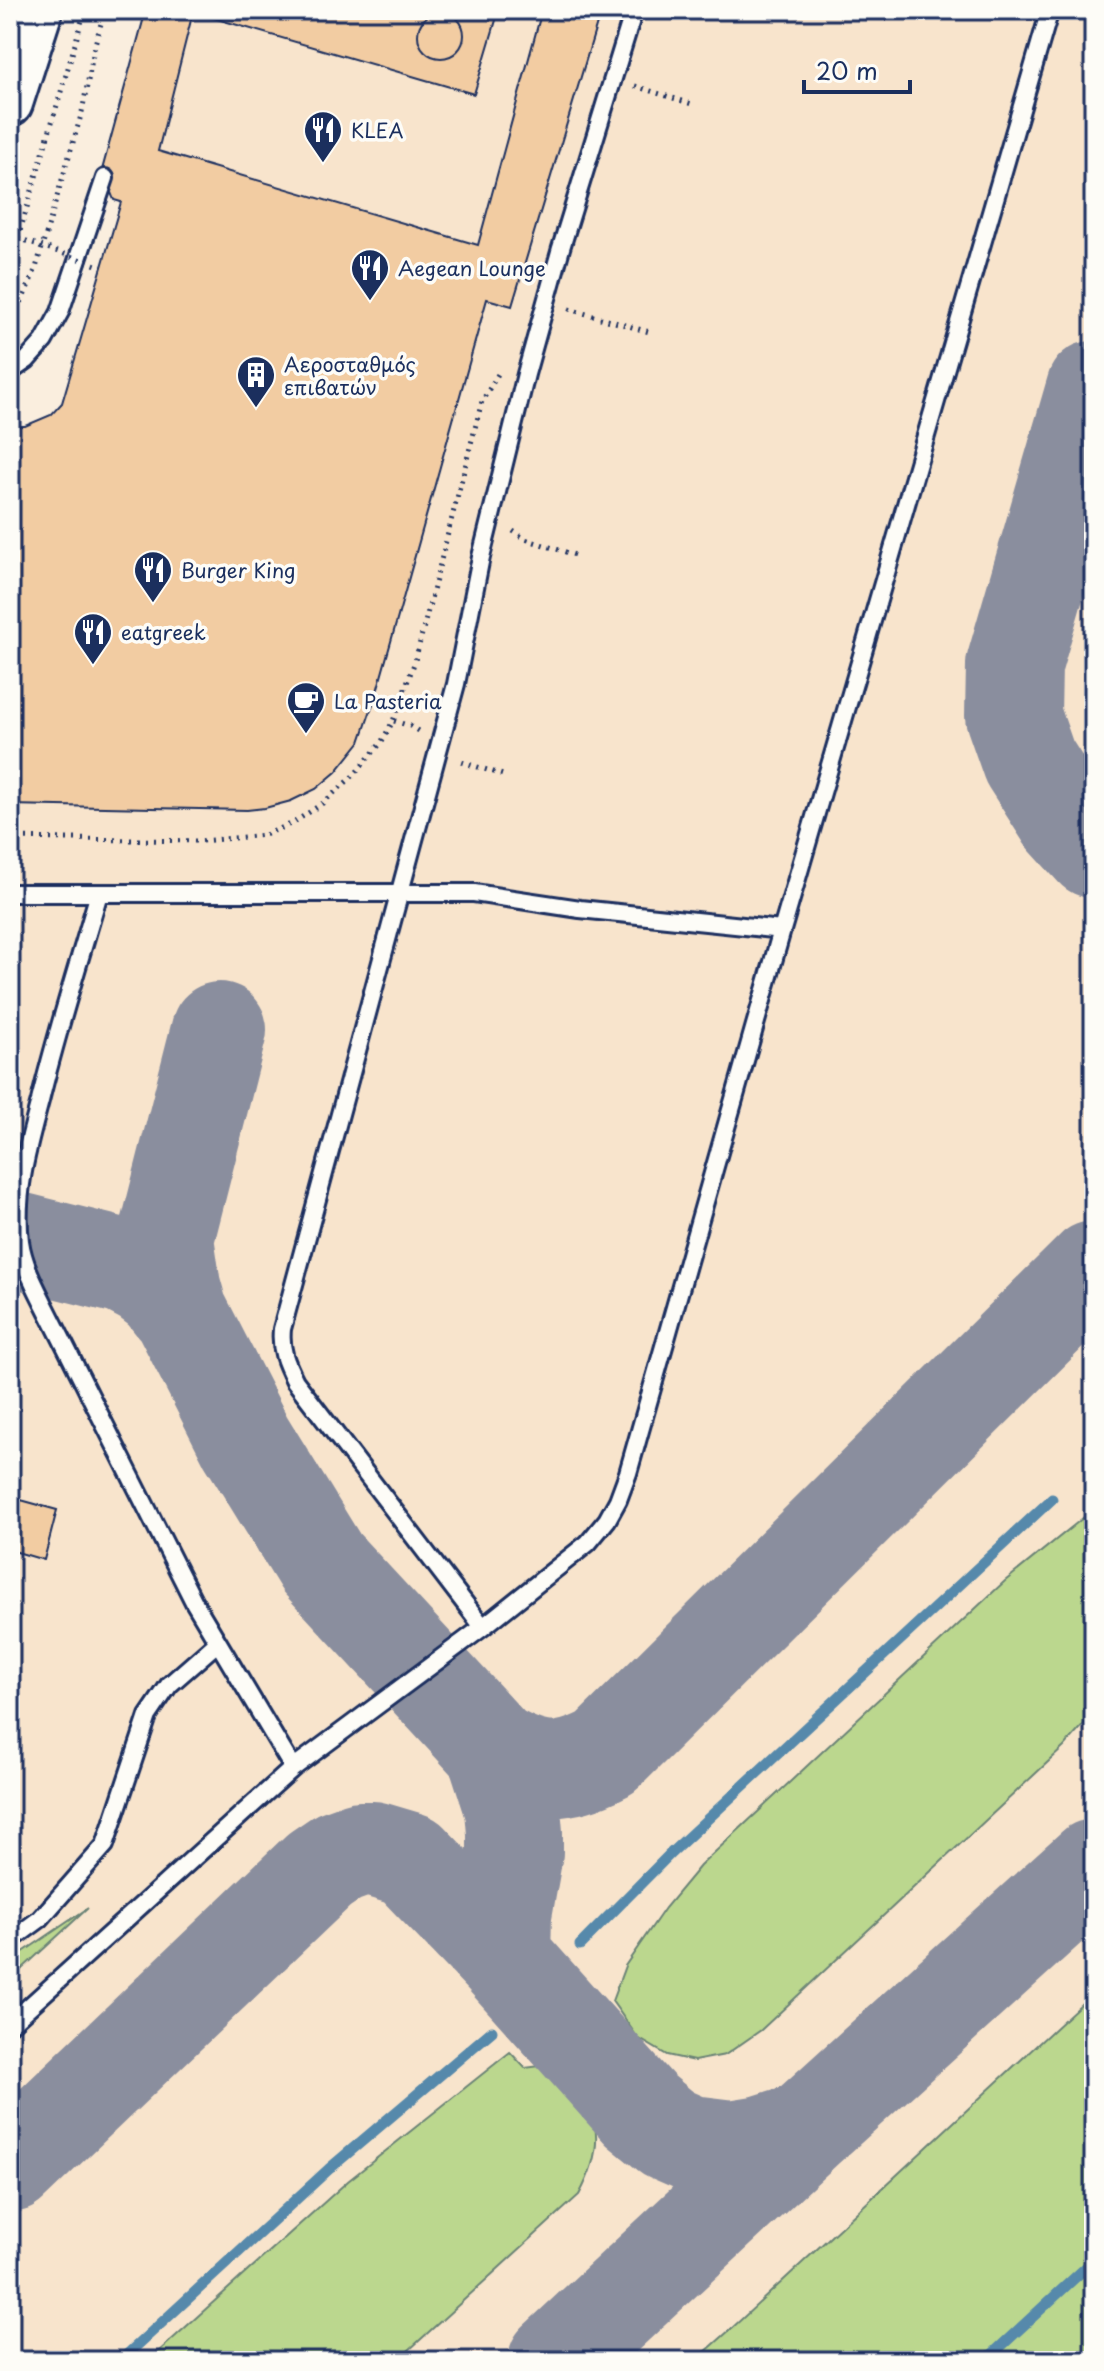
<svg xmlns="http://www.w3.org/2000/svg" width="1104" height="2371" font-family="'Playpen Sans',sans-serif">
	<style>
		.built { fill: #f8e4cc }
		.green { fill: #bbd78e; stroke: #6b8376; stroke-width: 2 }
		.lines { fill: none; stroke-linecap: round; stroke-linejoin: round }
		.stream { stroke: #5689ab; stroke-width: 11 }
		.taxiway { stroke: #8a8e9e; stroke-width: 96 }
		.building { fill: #f2cca2; stroke: #1b2f5e; stroke-width: 2 }
		.lane-casing { stroke: #1b2f5e; stroke-width: 22 }
		.secondary-casing { stroke: #1b2f5e; stroke-width: 50 }
		.path { stroke: #1b2f5e; stroke-width: 5; stroke-dasharray: 2 6; stroke-linecap: butt }
		.lane { stroke: #fdfcf7; stroke-width: 16 }
		.secondary { stroke: #fdfcf7; stroke-width: 44 }
		.path-bridge { stroke: #1b2f5e; stroke-width: 5; stroke-dasharray: 2 6; stroke-linecap: butt }
		.labels { text-anchor: middle; dominant-baseline: central; stroke-width: 7; stroke-linejoin: round; paint-order: stroke }
		.poi-label { font-size: 20px; fill: #1b2f5e; stroke: #fdfcf7; text-anchor: start }
	</style>
	<rect width="100%" height="100%" fill="#faeede"/>
	<filter id="ink" filterUnits="userSpaceOnUse"><feTurbulence type="fractalNoise" baseFrequency=".0125" numOctaves="2"/><feDisplacementMap in="SourceGraphic" scale="16" xChannelSelector="R" yChannelSelector="G"/><feConvolveMatrix kernelMatrix="1 2 1 2 8 2 1 2 1" color-interpolation-filters="sRGB"/></filter>
	<g filter="url(#ink)">
		<path class="built" d="M146,10H1094V2361H10V426H25L51,415L62,403L121,202L114,200L102,170Z"/>
		<path class="green" d="M1094,1509V1713L1064,1747L761,2030L725,2055L694,2061L667,2055L638,2038L612,2001L625,1966L665,1908L700,1866L1005,1581Z
			M88,1908L10,1980V1961Z
			M1094,1992V2361H695L731,2329Z
			M510,2052L525,2068L548,2065C561,2078 578,2091 587,2106C605,2134 593,2169 579,2195L397,2361H148L348,2181Z"/>
		<g class="lines">
			<path class="stream" d="M580,1945L671,1853L1052,1499
				M120,2361L329,2169L492,2031
				M985,2361L1094,2260"/>
			<path class="taxiway" d="M1094,389L1014,665L1013,716L1029,762L1065,818L1094,850
				M10,1238L125,1267L146,1278L162,1290L174,1305
				M166,1239L173,1287L180,1312L246,1441L321,1563L494,1750L513,1809L515,1833V1852L504,1914L503,1957
				M125,1267C144,1265 155,1255 166,1239L219,1030
				M494,1750C537,1775 562,1776 606,1753L1094,1269
				M10,2165L319,1870L338,1857L360,1849H373L410,1860L503,1957L640,2110L668,2133L691,2143L732,2148L763,2143L804,2130
				M556,2361L804,2130L1094,1867"/>
		</g>
		<path class="building" d="M146,10H499L474,94L193,12L158,151L478,245L542,10H601L512,306L487,299L376,695L360,742L336,772L316,789L291,801L265,808L247,810L10,805V426H25L51,415L62,403L121,202L114,200L102,170Z
			M194,10H499L474,94L193,12Z
			M418 35a23 23 0 1 1 46 0a23 23 0 1 1-46 0Z
			M10,1497L57,1510L44,1560L10,1550Z"/>
		<g class="lines">
			<defs>
				<path id="lane" d="M10,372L27,360L44,341L60,312L105,178
					M10,893H474L580,909L782,930
					M99,893C79,962 57,1031 40,1101C28,1146 14,1193 20,1241C23,1263 34,1284 44,1304L194,1602L293,1768
					M483,1627L295,1381C286,1363 280,1350 282,1329L456,684L481,557L526,374L561,248L634,10
					M10,1941L40,1919L105,1845L148,1716L169,1685L217,1643
					M10,2024L293,1768L483,1627L588,1543L607,1520L618,1500L628,1473L782,930L1050,10"/>
				<path id="secondary" d="M10,103L40,10"/>
			</defs>
			<use href="#lane" class="lane-casing"/>
			<use href="#secondary" class="secondary-casing"/>
			<path class="path" d="M635,86L695,105
				M10,252L18,238L85,10
				M569,309L653,333
				M10,314L22,301L36,268L82,112L95,44L105,10
				M513,531L525,539L575,555
				M394,721L410,726L418,731
				M462,762L503,775
				M10,838L201,841L265,835L293,823L323,803L354,775L381,743L393,721L415,661L482,401L498,374"/>
			<use href="#lane" class="lane"/>
			<use href="#secondary" class="secondary"/>
			<path class="path-bridge" d="M18,238L102,267"/>
		</g>
	</g>
	<defs>
		<symbol id="restaurant-pin" viewBox="-11 -11 22 30"><path d="M0 17L-7.5 6A9.5 9.5 0 1 1 7.5 6Z" fill="#1b2f5e" stroke="#fdfcf7"/><path d="M-5-6h1v4h1v-4h1v4h1v-4h1v5L-1.5 .5V6h-2V.5L-5-1ZM5-6V6H3V1.5H1.5Q1.5-4 5-6Z" fill="#fff"/></symbol>
		<symbol id="building-pin" viewBox="-11 -11 22 30"><path d="M0 17L-7.5 6A9.5 9.5 0 1 1 7.5 6Z" fill="#1b2f5e" stroke="#fdfcf7"/><path d="M-4-6H4V6H1V3H-1V6H-4ZM-2.5-4.3h1.7v1.8h-1.7ZM.8-4.3h1.7v1.8H.8ZM-2.5-1h1.7V.8h-1.7ZM.8-1h1.7V.8H.8Z" fill="#fff"/></symbol>
		<symbol id="cafe-pin" viewBox="-11 -11 22 30"><path d="M0 17L-7.5 6A9.5 9.5 0 1 1 7.5 6Z" fill="#1b2f5e" stroke="#fdfcf7"/><path d="M-5.5-4.5H6V0H3Q3 3.5 0 3.5H-2.5Q-5.5 3.5-5.5 0ZM3-3.2v2h1.7v-2ZM-6 4.5H4V6H-6Z" fill="#fff"/></symbol>
	</defs>
	<g fill-rule="evenodd">
		<use href="#restaurant-pin" x="301" y="108" width="44" height="60"/>
		<use href="#restaurant-pin" x="348" y="246" width="44" height="60"/>
		<use href="#building-pin" x="234" y="353" width="44" height="60"/>
		<use href="#restaurant-pin" x="131" y="548" width="44" height="60"/>
		<use href="#restaurant-pin" x="71" y="610" width="44" height="60"/>
		<use href="#cafe-pin" x="284" y="679" width="44" height="60"/>
	</g>
	<g class="labels">
		<g class="poi-label">
			<text x="351" y="130">KLEA</text>
			<text x="398" y="268">Aegean Lounge</text>
			<text x="284" y="364">Αεροσταθμός<tspan x="284" dy="23">επιβατών</tspan></text>
			<text x="181" y="570">Burger King</text>
			<text x="121" y="632">eatgreek</text>
			<text x="334" y="701">La Pasteria</text>
		</g>
	</g>
	<rect width="1104" height="2371" fill="none" stroke="#fdfcf7" stroke-width="40"/>
	<rect x="20" y="20" width="1064" height="2331" fill="none" stroke="#1b2f5e" stroke-width="3" filter="url(#ink)"/>
	<path d="M804 80v12h106v-12" fill="none" stroke="#1b2f5e" stroke-width="4"/>
	<text x="816" y="80" font-size="24" fill="#1b2f5e" stroke="#fdfcf7" stroke-width="6" paint-order="stroke">20 m</text>
</svg>
